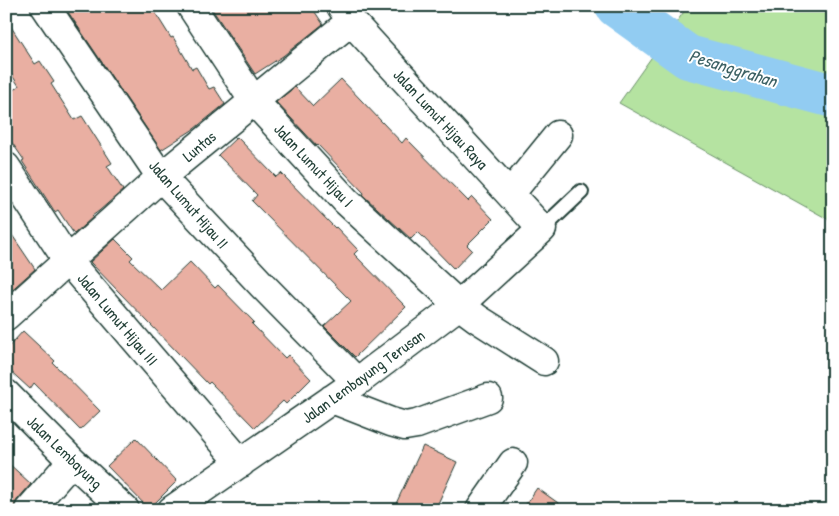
<svg xmlns="http://www.w3.org/2000/svg" width="839" height="516" font-family="'Patrick Hand',sans-serif">
	<style>
		.green { fill: #b5e3a1; stroke: #6a906a }
		.lines { fill: none; stroke-linecap: round; stroke-linejoin: round }
		.river { stroke: #92ccf2; stroke-width: 44 }
		.building { fill: #e9afa2; stroke: #1f3d34 }
		.lane-casing { stroke: #1f3d34; stroke-width: 18 }
		.street-casing { stroke: #1f3d34; stroke-width: 31 }
		.lane { stroke: #fff; stroke-width: 14 }
		.street { stroke: #fff; stroke-width: 28 }
		.labels { text-anchor: middle; dominant-baseline: central; stroke-width: 4; stroke-linejoin: round; paint-order: stroke }
		.street-label { font-size: 16px; fill: #1f3d34; stroke: #fff }
		.water-label { font-size: 18px; font-style: italic; fill: #3c6164; stroke: #fff }
	</style>
	<rect width="100%" height="100%" fill="#fff"/>
	<filter id="ink" filterUnits="userSpaceOnUse"><feTurbulence type="fractalNoise" baseFrequency=".02" numOctaves="2"/><feDisplacementMap in="SourceGraphic" scale="10" xChannelSelector="R" yChannelSelector="G"/><feConvolveMatrix kernelMatrix="1 2 1 2 8 2 1 2 1" color-interpolation-filters="sRGB"/></filter>
	<g filter="url(#ink)">
		<path class="green" d="M688,6H833V222L619,103Z"/>
		<g class="lines">
			<path class="river" d="M617,6L688,57L833,96"/>
		</g>
		<path class="building" d="M64,6H151L171,38L173,37L192,69L196,67L209,89L214,87L225,104L194,129L161,150Z
			M210,6H311L323,24L283,56L255,74Z
			M6,19L35,64L40,61L54,82L51,84L74,120L82,116L112,163L107,166L123,190L99,211L92,216L93,217L74,234L58,210L55,212L22,161L24,160L6,134V95L19,86L6,66Z
			M341,79L402,143L406,138L468,201L472,197L493,219L467,245L472,250L454,269L418,232L411,239L366,198L363,195L364,193L318,145L317,146L276,102L295,87L313,106Z
			M237,137L276,177L281,173L335,228L336,227L358,250L354,254L406,307L355,357L324,326L351,301L252,201L257,195L218,155Z
			M6,226L35,269L6,295Z
			M115,239L133,257L130,260L161,290L190,262L215,288L218,285L254,322L252,324L285,358L288,355L311,379L286,404L283,401L255,428L210,382L208,384L90,262Z
			M23,331L55,361L53,363L100,411L80,430L34,383L30,389L6,367V350Z
			M136,438L177,481L149,509L107,466Z
			M423,446L457,462L435,510H393Z
			M6,461L31,484L17,500L14,506V510H6Z
			M537,488L568,510H522Z"/>
		<g class="lines">
			<defs>
				<path id="lane" d="M542,229L581,192"/>
				<path id="street" d="M45,6L161,177L262,285L357,382
					M191,6L253,100L346,201L459,305L478,319L544,361
					M6,167L68,261L241,463
					M510,194L558,135
					M6,316L161,177L351,21
					M6,394L72,461L125,510
					M332,399L391,422L405,426L417,424L488,398
					M29,510L72,461
					M172,510L357,382L459,305L542,229L351,21L341,6
					M480,510L513,463"/>
			</defs>
			<use href="#lane" class="lane-casing"/>
			<use href="#street" class="street-casing"/>
			<use href="#lane" class="lane"/>
			<use href="#street" class="street"/>
		</g>
	</g>
	<g class="labels">
		<g class="street-label">
			<text transform="translate(441 119) rotate(47)">Jalan Lumut Hijau Raya</text>
			<text transform="translate(199 146) rotate(-40)">Luntas</text>
			<text transform="translate(314 165) rotate(47)">Jalan Lumut Hijau I</text>
			<text transform="translate(189 204) rotate(49)">Jalan Lumut Hijau II</text>
			<text transform="translate(118 319) rotate(50)">Jalan Lumut Hijau III</text>
			<text transform="translate(363 376) rotate(-36)">Jalan Lembayung Terusan</text>
			<text transform="translate(65 452) rotate(44)">Jalan Lembayung</text>
		</g>
		<g class="water-label">
			<text transform="translate(733 68) rotate(17)">Pesanggrahan</text>
		</g>
	</g>
	<rect width="839" height="516" fill="none" stroke="#fff" stroke-width="25"/>
	<rect x="12" y="12" width="814" height="491" fill="none" stroke="#1f3d34" stroke-width="2" filter="url(#ink)"/>
</svg>
